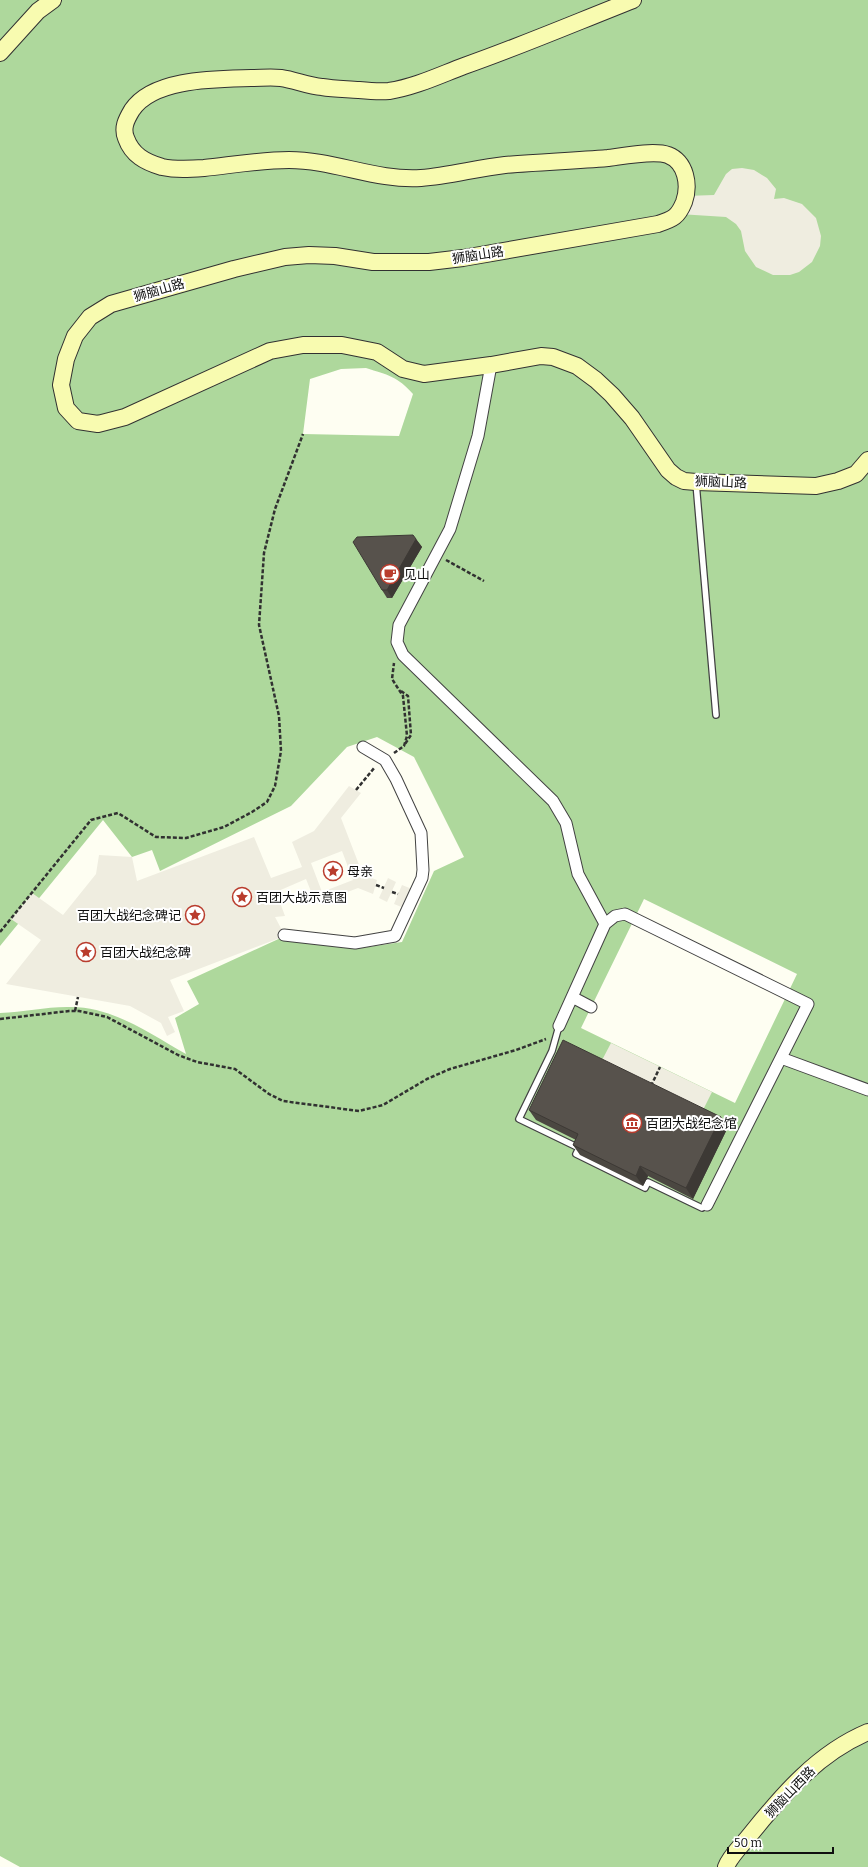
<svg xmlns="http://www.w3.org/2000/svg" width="868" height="1867" font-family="Bitter,'Noto Sans SC',serif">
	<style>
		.forest { fill: #aed89c; fill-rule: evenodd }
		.plaza { fill: #efede0; fill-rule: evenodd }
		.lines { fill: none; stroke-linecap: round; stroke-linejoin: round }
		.lane-casing { stroke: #424242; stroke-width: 8 }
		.street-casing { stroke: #424242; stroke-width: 13 }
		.secondary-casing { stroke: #313131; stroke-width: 18 }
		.path { stroke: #313131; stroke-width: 2.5; stroke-dasharray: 4 2; stroke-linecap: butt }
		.lane { stroke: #fff; stroke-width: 5.5 }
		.street { stroke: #fff; stroke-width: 11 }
		.secondary { stroke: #f8fbb0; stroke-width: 16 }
		.wall { fill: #4b4741 }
		.shaded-wall { fill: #3d3935 }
		.building { fill: #57524c; stroke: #3d3935 }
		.labels { text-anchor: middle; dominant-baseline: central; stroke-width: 4; stroke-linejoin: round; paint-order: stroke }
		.street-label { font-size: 13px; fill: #0f0f0f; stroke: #fff }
		.poi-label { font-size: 13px; fill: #0f0f0f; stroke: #fff; text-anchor: start }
	</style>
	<rect width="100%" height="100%" fill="#fefef2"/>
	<path class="forest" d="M0,0H868V1867H20L0,1856V1013C23,1012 45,1007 67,1007C111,1005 150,1034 186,1054L175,1018L199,1004L187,981L285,936L354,949L402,942L434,871L464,857L414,757L377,737L347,747L291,806L160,871L152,850L132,857L103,820L0,946ZM366,368C388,375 397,376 413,394L399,436L303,434L310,379L341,369ZM644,899L797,974L735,1103L581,1028Z"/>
	<path class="plaza" d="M742,168L754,170L767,178L776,189L774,199L784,198L802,204L816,218L821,236L820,246L812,262L799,272L790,275H773L756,267L745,251L741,231L736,224L726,217L679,214L686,196L714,195L726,174L732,169Z
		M349,786L361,793L341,818L363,875L377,880L373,894L358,888L316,904L306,879L276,892L285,916L275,917L285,936L170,980L184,1011L168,1017L175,1032L167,1036L161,1023L130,1006L6,984L41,940L11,919L32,893L63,915L96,874L99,855L132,857L137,881L254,837L271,878L302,867L292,842L314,831ZM342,851L353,880L322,892L311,863Z
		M388,878L396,882L387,902L379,898Z
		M402,885L412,889L404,908L394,904Z
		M611,1043L712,1092L701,1114L600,1064Z"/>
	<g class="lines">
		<defs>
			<path id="lane" d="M696,483L716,715
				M559,1026L552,1051L519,1119L579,1148L576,1154L645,1188L648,1182L702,1208L707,1205"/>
			<path id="street" d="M491,365L478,436L450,529L399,625L397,642L403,655L553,801L566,823L578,874L605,924L615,916L625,914L808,1004L707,1205
				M284,935L355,943L395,936L422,878L423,870L421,833L396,779L385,760L363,747
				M572,997L591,1007
				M559,1026L605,924
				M781,1058L868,1090"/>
			<path id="secondary" d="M633,0C577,22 521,46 464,66C440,75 415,87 389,91C379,92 369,91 359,90C347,89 334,89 322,87C308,86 295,80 281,78C271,77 261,78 251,78C217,79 153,78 132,110C126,120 122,128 126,138C132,155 145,162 162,167C176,170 190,169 204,168C232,165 261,160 289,160C334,160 376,181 421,178C449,176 477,168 505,165C539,162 573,161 608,158C623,156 654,150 668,155C686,162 690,185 684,202C678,217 673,219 658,224L463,258L429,262H373L335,256L309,255L285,257L234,269L111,304L90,317L75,336L66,359L61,385L66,408L78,421L98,424L125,417L270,351L303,345H342L377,352L403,369L424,374L491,365L541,356L553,357L577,366L596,380L612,395L632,418L668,470L676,477L684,481L696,482L816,486L838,481L856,474L868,460
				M0,53L38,11L53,0
				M726,1867C730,1856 742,1845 750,1835C783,1794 818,1753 868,1732"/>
		</defs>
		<use href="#lane" class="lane-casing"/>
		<use href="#street" class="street-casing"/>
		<use href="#secondary" class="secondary-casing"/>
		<path class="path" d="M446,560L484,581
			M401,691L408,696L411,735L405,744
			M394,753L404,746L407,736L403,696L392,679L394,663
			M356,790L375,767
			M376,885L384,888
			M392,892L398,894
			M0,932L91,820L118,813L156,837L186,838L224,827L252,812L267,802L275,786L281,751L279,716L259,625L264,553L275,509L303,434
			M75,1011L78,997
			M0,1019L69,1011H79L107,1017L178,1055L197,1062L235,1069L269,1094L283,1101L359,1111L383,1105L427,1079L450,1069L516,1050L546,1039
			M651,1086L660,1067"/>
		<use href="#lane" class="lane"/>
		<use href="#street" class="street"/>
		<use href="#secondary" class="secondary"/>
	</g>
	<path class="wall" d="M416,539L422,547L392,598H387L382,590Z
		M529,1110L728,1127L693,1199L648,1176L643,1186L580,1155L573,1145L576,1140L536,1120Z"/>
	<path class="shaded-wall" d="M416,539L422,547L392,598L387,590Z
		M721,1117L728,1127L693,1199L686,1188Z
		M640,1166L648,1176L643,1186L636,1176Z"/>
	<path class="building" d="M413,535L416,539L387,590H382L353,542L357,537Z
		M563,1040L721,1117L686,1188L640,1166L636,1176L573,1145L578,1134L529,1110Z"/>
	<defs>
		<symbol id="cafe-ring" viewBox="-11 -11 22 22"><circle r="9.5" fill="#fff" stroke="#b93c2d" stroke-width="1.5"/><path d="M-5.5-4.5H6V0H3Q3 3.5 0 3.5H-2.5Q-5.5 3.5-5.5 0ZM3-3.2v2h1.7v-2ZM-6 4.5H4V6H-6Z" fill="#b93c2d"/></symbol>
		<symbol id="sight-ring" viewBox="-11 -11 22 22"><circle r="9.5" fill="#fff" stroke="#b93c2d" stroke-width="1.5"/><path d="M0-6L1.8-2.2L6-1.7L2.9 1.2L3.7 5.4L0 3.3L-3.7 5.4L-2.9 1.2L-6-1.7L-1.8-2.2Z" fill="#b93c2d"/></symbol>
		<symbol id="museum-ring" viewBox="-11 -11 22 22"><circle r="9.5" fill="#fff" stroke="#b93c2d" stroke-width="1.5"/><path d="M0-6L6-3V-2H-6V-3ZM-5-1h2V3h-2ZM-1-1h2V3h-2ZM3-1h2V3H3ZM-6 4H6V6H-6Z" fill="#b93c2d"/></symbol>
	</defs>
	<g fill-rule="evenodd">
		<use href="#cafe-ring" x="379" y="563" width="22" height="22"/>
		<use href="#sight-ring" x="322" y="860" width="22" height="22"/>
		<use href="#sight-ring" x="231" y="886" width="22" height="22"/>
		<use href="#sight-ring" x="184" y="904" width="22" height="22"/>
		<use href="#sight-ring" x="75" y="941" width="22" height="22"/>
		<use href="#museum-ring" x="621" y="1112" width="22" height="22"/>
	</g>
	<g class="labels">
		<g class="street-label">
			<text transform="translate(478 255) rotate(-9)">狮脑山路</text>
			<text transform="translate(159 290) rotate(-16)">狮脑山路</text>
			<text transform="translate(721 482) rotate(2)">狮脑山路</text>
			<text transform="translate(790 1792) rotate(-46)">狮脑山西路</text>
		</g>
		<g class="poi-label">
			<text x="404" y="574">见山</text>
			<text x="347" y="871">母亲</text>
			<text x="256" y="897">百团大战示意图</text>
			<text x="181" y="915" text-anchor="end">百团大战纪念碑记</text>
			<text x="100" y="952">百团大战纪念碑</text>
			<text x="646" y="1123">百团大战纪念馆</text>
		</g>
	</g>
	<path d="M728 1847v6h105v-6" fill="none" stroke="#0f0f0f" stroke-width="2"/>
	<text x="734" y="1847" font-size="12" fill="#0f0f0f" stroke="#ffffff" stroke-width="3" paint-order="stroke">50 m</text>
</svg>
